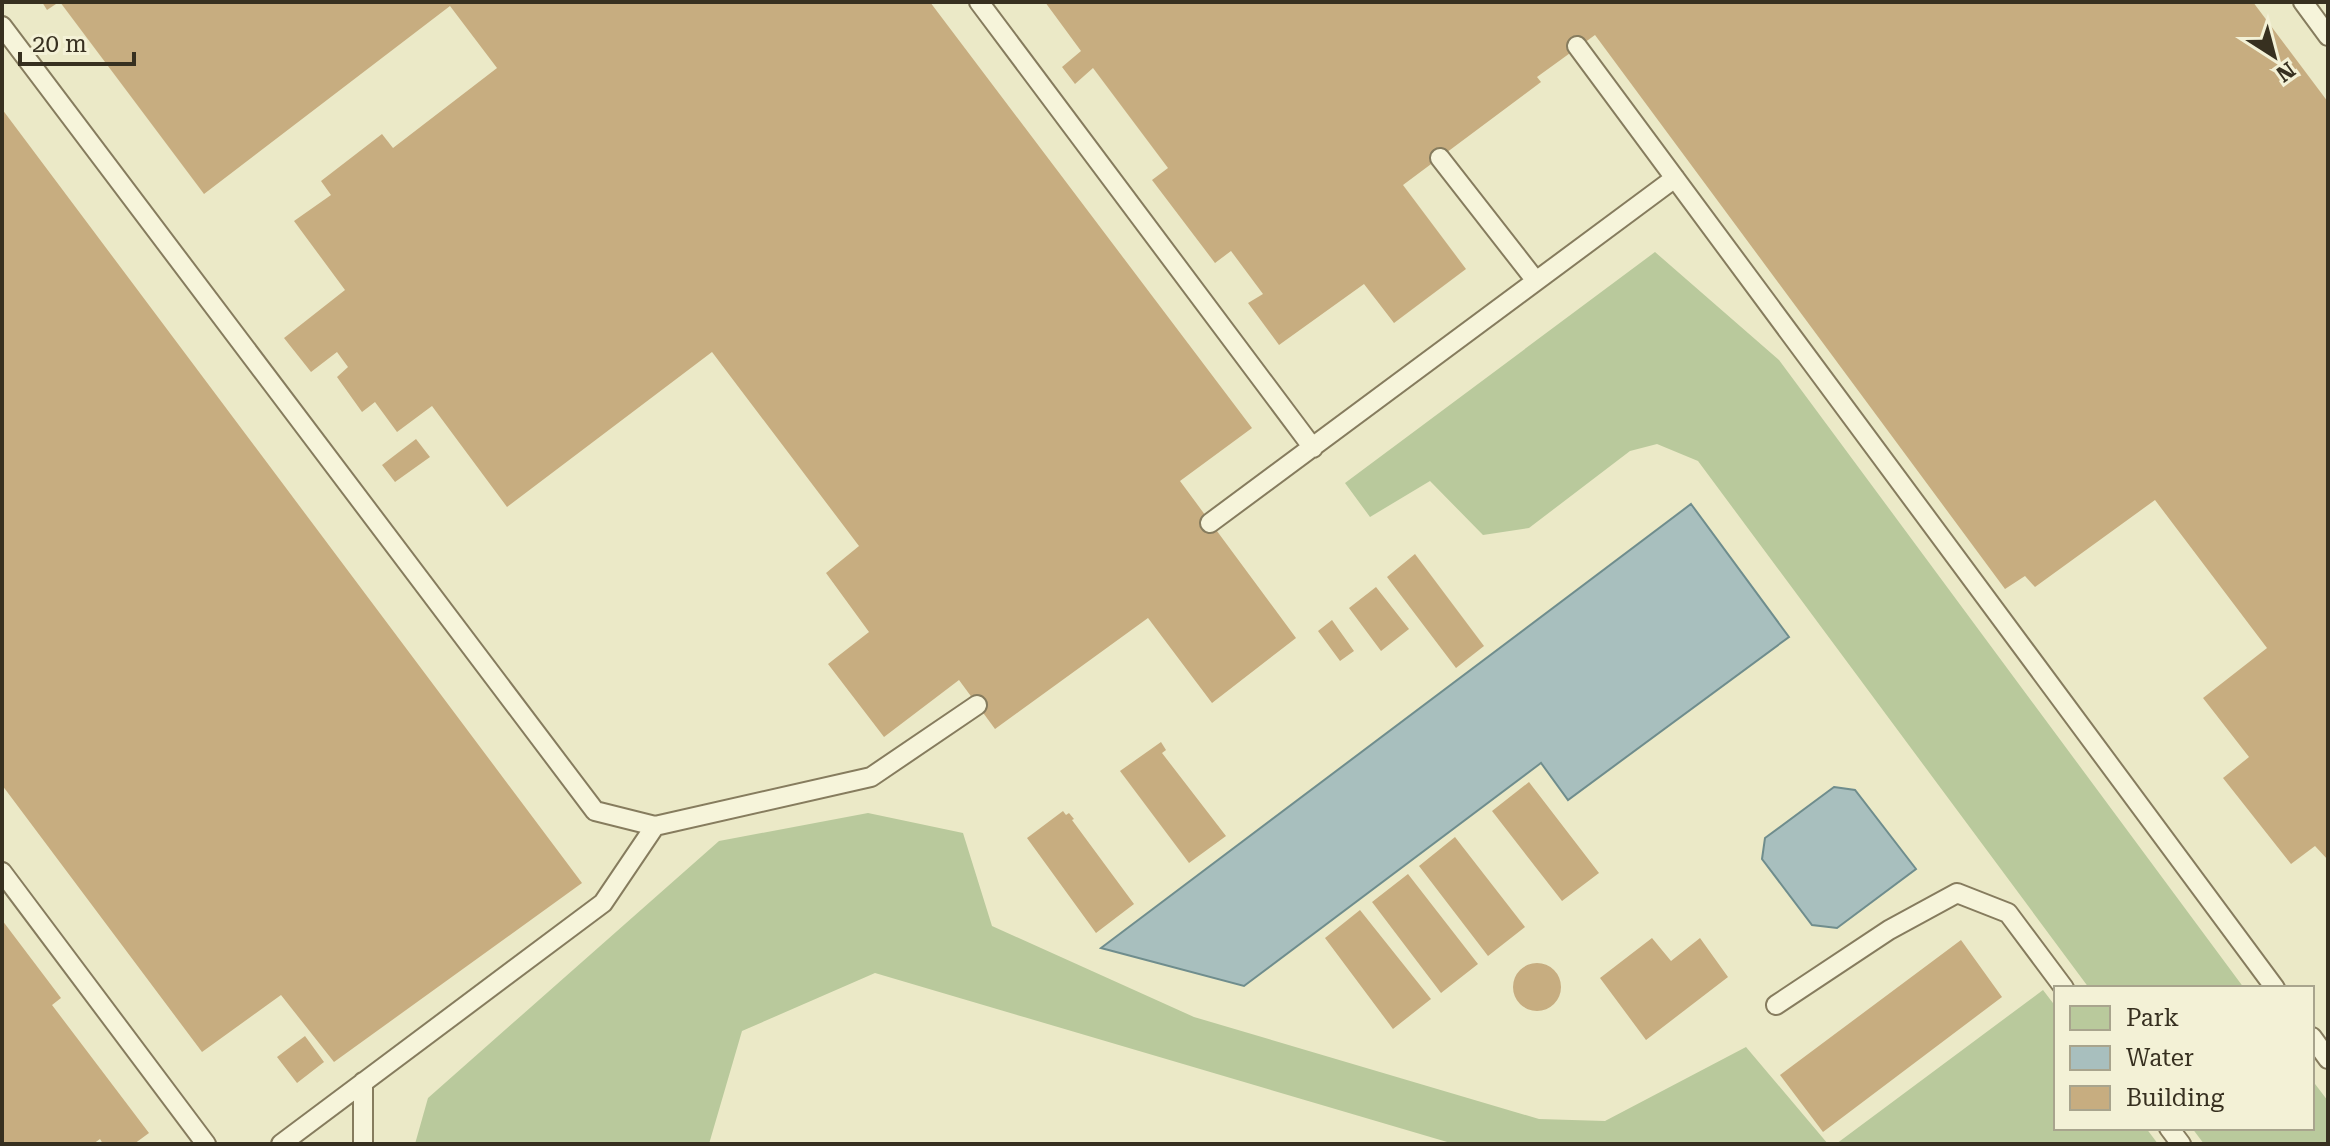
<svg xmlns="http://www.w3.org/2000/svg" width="2330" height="1146" font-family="'Roboto Serif',serif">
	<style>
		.green { fill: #b9c99c }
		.water { fill: #a8bfbe; stroke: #6f8d8d; stroke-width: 2 }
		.building { fill: #c7ad80 }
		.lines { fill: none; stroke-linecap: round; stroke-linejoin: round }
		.service-casing { stroke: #867c5e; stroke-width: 22 }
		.service { stroke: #f6f4da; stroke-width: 18 }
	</style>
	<rect width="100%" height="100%" fill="#ebe9c7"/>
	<path class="green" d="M1655,252L1779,360L2244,988H2089L1698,461L1657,444L1630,451L1529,528L1483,535L1430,481L1370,517L1345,483Z
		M868,813L963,833L992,926L1194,1017L1539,1119L1605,1121L1746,1047L1828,1144H1454L875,973L742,1031L709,1144H415L428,1098L719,841Z
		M2043,990L2056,1007V1128H2146L2158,1144H1836Z
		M2312,1080L2328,1101V1144H2204L2192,1128H2312Z"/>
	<path class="water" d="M1691,504L1789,637L1568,800L1541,763L1244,986L1101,948Z
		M1834,787L1855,790L1916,869L1837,928L1812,925L1762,859L1765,838Z"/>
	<path class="building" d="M42,2H59L47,10Z
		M60,2H930L1252,428L1180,481L1296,638L1212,703L1148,618L995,729L959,680L884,737L828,664L869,632L826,573L859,546L712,352L507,507L432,406L397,432L375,402L362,412L337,377L348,367L337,352L311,372L284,338L345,290L294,221L331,195L321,181L382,134L393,148L497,68L450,6L204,194Z
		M1045,2H2253L2328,102V860L2315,846L2291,864L2223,778L2249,757L2203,698L2267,648L2155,500L2035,587L2025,576L2005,589L1595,35L1537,77L1541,82L1403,185L1466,269L1394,323L1364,284L1279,345L1248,303L1263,294L1231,251L1215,263L1152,180L1168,168L1093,68L1075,84L1062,67L1081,51Z
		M2,109L582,883L334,1062L281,995L202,1052L2,785Z
		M416,439L430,457L395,482L382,465Z
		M1415,554L1484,646L1456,668L1387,577Z
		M1376,587L1409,629L1381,651L1349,608Z
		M1332,620L1354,651L1340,661L1318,631Z
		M1161,742L1166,750L1162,753L1226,836L1189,863L1120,771Z
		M1529,782L1599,873L1562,901L1492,811Z
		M1063,811L1066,815L1069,813L1074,819L1072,820L1134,904L1096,933L1027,838Z
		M1455,837L1525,927L1488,956L1419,866Z
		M1408,874L1478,964L1441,993L1372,902Z
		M1360,910L1431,999L1393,1029L1325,938Z
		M2,920L61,998L52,1005L149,1133L134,1144H103L100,1139L93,1144H2Z
		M1652,938L1671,961L1700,938L1728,977L1646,1040L1600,978Z
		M1961,940L2002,997L1823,1132L1780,1075Z
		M1513 987a24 24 0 1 1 48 0a24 24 0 1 1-48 0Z
		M305,1036L324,1062L297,1083L277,1057Z"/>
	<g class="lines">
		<defs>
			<path id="service" d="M979,2L1313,448
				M2303,2L2328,36
				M2,26L595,811L655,826L871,777L977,705
				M1577,46L2275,988
				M1440,158L1536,281
				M1210,523L1675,178
				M2,872L206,1144
				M1776,1005L1889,930L1957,893L2008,913L2064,988
				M2312,1037L2328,1059
				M363,1082V1144
				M2169,1128L2181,1144
				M281,1144L603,903L655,826"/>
		</defs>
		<use href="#service" class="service-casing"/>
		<use href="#service" class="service"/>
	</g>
	<rect width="2330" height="1146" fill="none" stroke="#373020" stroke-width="8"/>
	<rect x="2054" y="986" width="260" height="144" fill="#f3f1d6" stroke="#a8a48d" stroke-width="2"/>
	<rect x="2070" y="1006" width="40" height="24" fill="#b9c99c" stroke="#a8a48d" stroke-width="2"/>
	<text x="2126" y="1026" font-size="24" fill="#373020">Park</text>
	<rect x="2070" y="1046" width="40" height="24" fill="#a8bfbe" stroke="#a8a48d" stroke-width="2"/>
	<text x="2126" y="1066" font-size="24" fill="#373020">Water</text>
	<rect x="2070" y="1086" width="40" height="24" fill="#c7ad80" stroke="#a8a48d" stroke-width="2"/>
	<text x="2126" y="1106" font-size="24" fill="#373020">Building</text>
	<g transform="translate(2274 56) rotate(144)" stroke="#f3f1d6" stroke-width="6" paint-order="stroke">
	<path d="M0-6L14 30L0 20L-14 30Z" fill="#373020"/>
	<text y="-12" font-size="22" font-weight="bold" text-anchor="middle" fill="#373020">N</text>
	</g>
	<path d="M20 52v12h114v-12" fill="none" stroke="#373020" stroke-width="4"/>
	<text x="32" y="52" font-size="24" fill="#373020" stroke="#f3f1d6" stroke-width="6" paint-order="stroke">20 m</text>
</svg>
